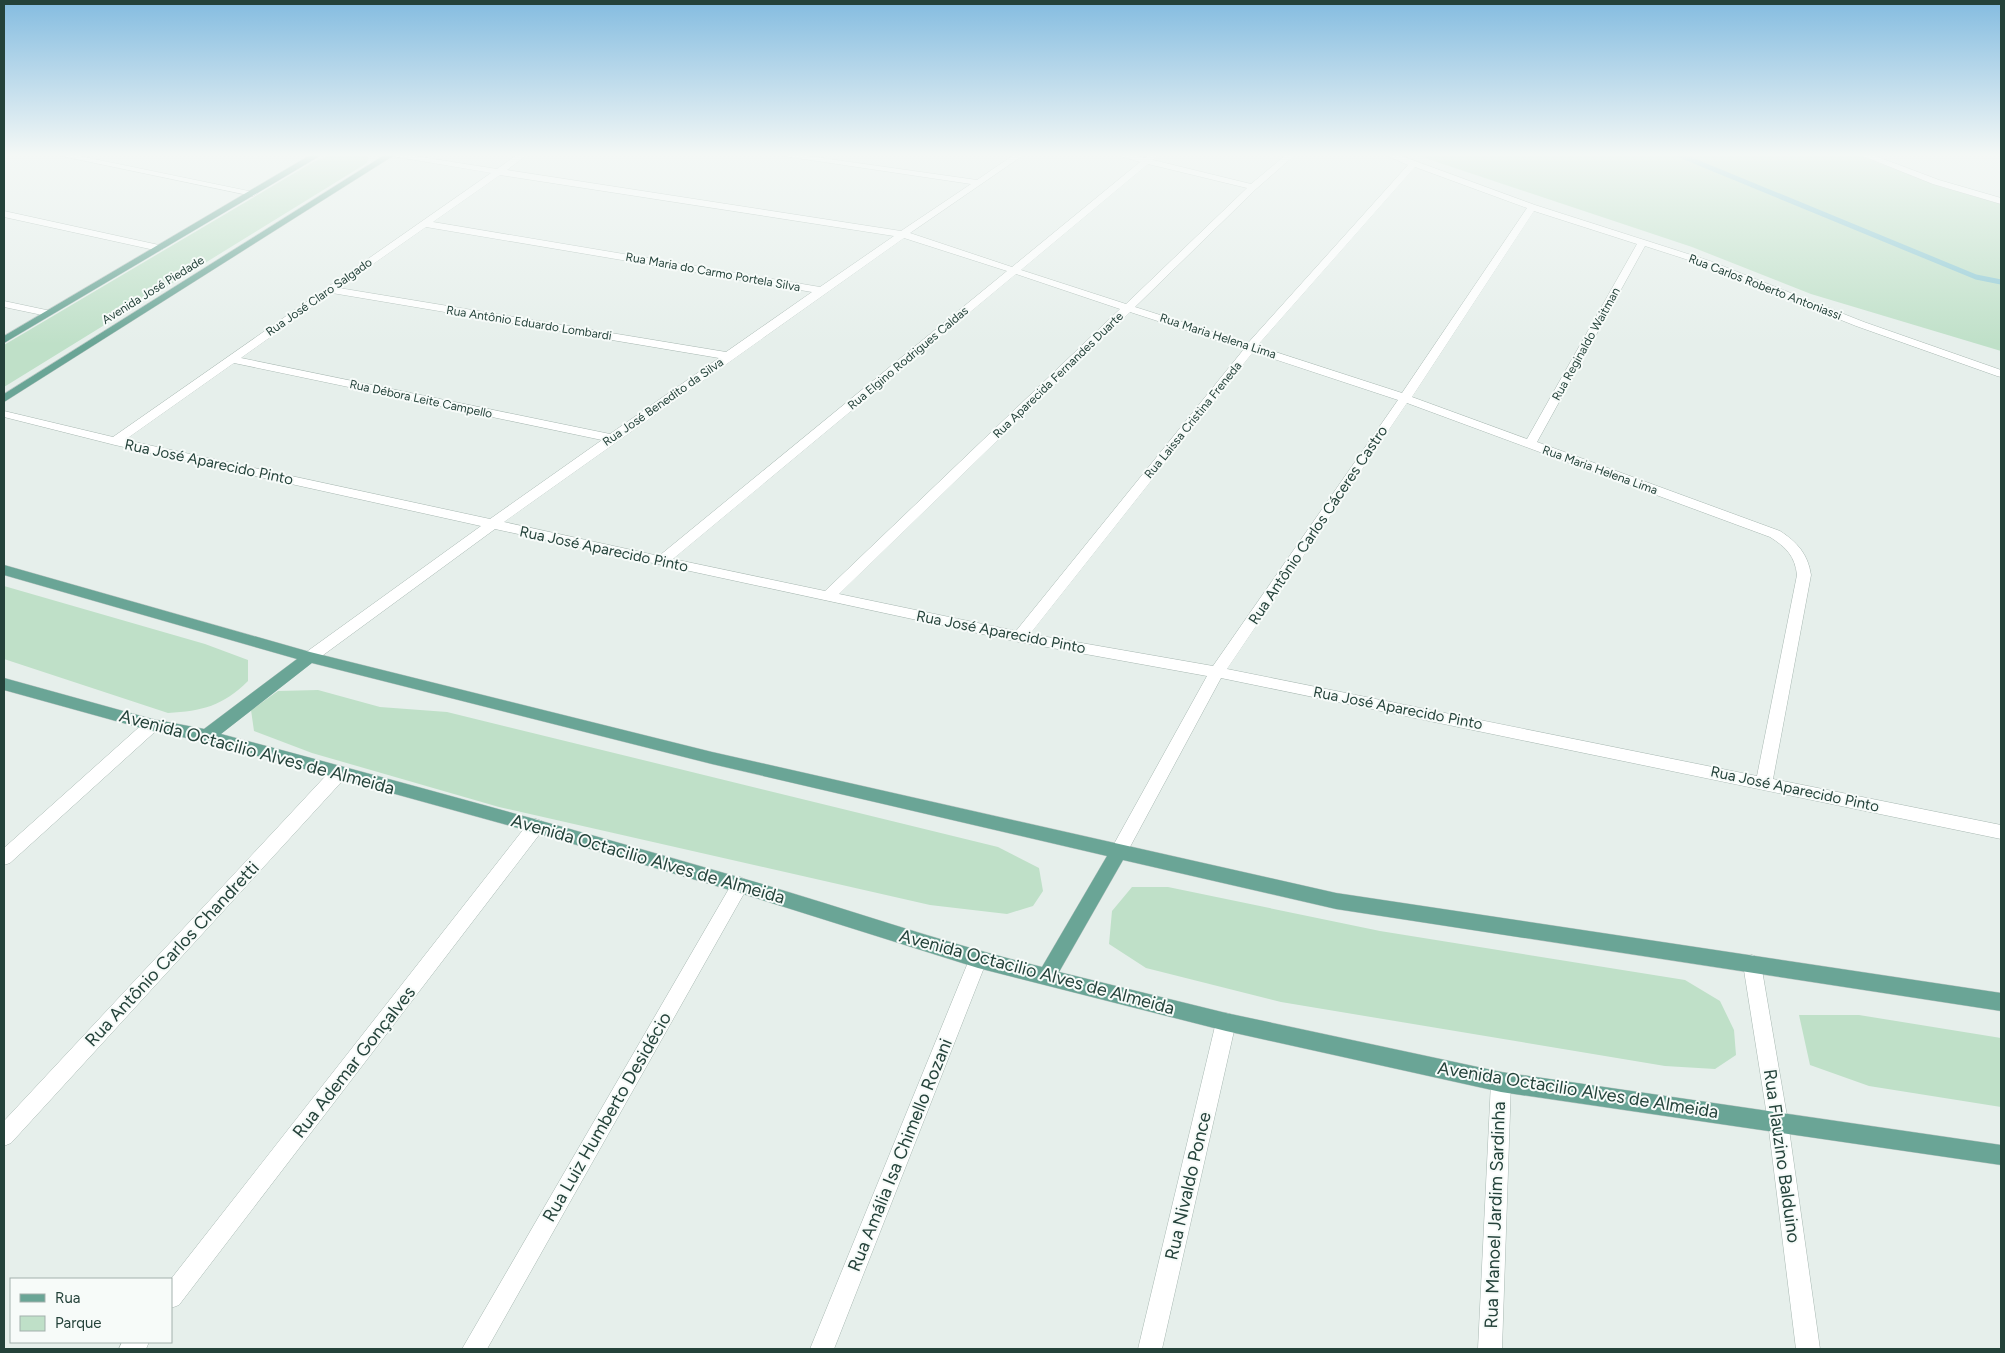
<svg xmlns="http://www.w3.org/2000/svg" width="2005" height="1353" font-family="Figtree,sans-serif">
	<style>
		.green { fill: #bfe0c8 }
		.lines { fill: none; stroke-linecap: round; stroke-linejoin: round }
		.stream { stroke: #8ec9d4; stroke-width: 5 }
		.minor-casing { stroke: #a8b8b2; stroke-width: 1 }
		.major-casing { stroke: #c2cac8; stroke-width: 1 }
		.minor { fill: #fff; fill-rule: evenodd }
		.major { fill: #6aa596; fill-rule: evenodd }
		.labels { text-anchor: middle; dominant-baseline: central; stroke-width: 4; stroke-linejoin: round; paint-order: stroke }
		.far-street-label { font-size: 12px; fill: #24423a; stroke: #f7fbf9 }
		.street-label { font-size: 15px; fill: #24423a; stroke: #f7fbf9 }
		.near-street-label { font-size: 18px; fill: #24423a; stroke: #f7fbf9 }
	</style>
	<rect width="100%" height="100%" fill="#e6efeb"/>
	<path class="green" d="M333,154H364L369,157L367,163L4,387V345L315,161Z
		M1413,154H1855L1942,187L2001,204V351L1811,294L1692,247Z
		M4,586L205,644L248,660V681C223,706 202,711 168,713L4,659Z
		M318,690L380,707L447,712L998,847L1039,868L1043,891L1033,906L1007,914L930,905L499,807L312,753L254,731L251,710L278,691Z
		M1132,887H1168L1380,931L1685,980L1720,1001L1734,1030L1736,1055L1715,1069L1665,1066L1281,1002L1146,968L1109,944L1112,911Z
		M1799,1015H1859L2001,1038V1107L1869,1086L1810,1065Z"/>
	<g class="lines">
		<path class="stream" d="M1677,154L1976,277L2001,282"/>
		<defs>
			<path id="minor" d="M52,154H70L258,193L253,196Z
				M380,154H402L497,169L518,154H528L507,170L901,231L971,184L770,154H794L977,180L1015,154H1025L910,233L1012,267L1140,162L1113,154H1129L1145,158L1149,154H1159L1153,160L1251,184L1287,154H1296L1256,189L1135,307L1248,343L1408,165L1383,154H1396L1535,205L1710,261L1864,322L2001,370V377L1997,376L1856,326L1704,265L1645,246L1537,442L1780,531C1797,542 1808,554 1811,575L1773,779L2001,825V839L1221,678L1124,858L1118,860L1112,858L1109,853L1207,676L1019,642L495,529L315,661H305L303,657L305,653L481,526L115,445L4,417V411L113,437L491,173ZM1148,164L1247,188L1126,304L1021,270ZM1415,167L1527,208L1402,393L1257,346ZM500,175L894,236L820,287L433,222ZM1534,211L1637,244L1527,439L1412,397ZM426,227L812,292L726,352L339,288ZM904,238L1007,271L659,556L504,522ZM1016,274L1120,309L825,591L673,559ZM332,293L719,358L610,434L241,358ZM1130,312L1244,349L1016,631L839,594ZM1253,352L1398,400L1213,666L1030,634ZM234,363L602,440L490,519L125,440ZM1407,403L1770,537C1786,547 1795,556 1797,575L1757,776L1227,669Z
				M1858,154H1870L1939,180L2001,198V204L1933,184Z
				M4,211L159,245L164,248L159,251L4,217Z
				M4,301L51,311L52,313L47,316L4,307Z
				M152,719L158,721L160,725L158,729L10,863L4,865V848L146,721Z
				M339,767L345,768L347,773L345,778L11,1143L4,1146V1121L333,768Z
				M536,819L542,821L544,826L542,831L179,1305L171,1308V1279L530,821Z
				M740,877L746,880L749,885L746,890L487,1349H462L734,880Z
				M978,952L985,954L987,960L834,1349H810L969,960L971,954Z
				M1752,955L1759,958L1761,964L1788,1122L1820,1349H1796L1768,1122L1743,964L1745,958Z
				M1226,1013L1233,1015L1236,1022L1162,1349H1138L1216,1022L1219,1015Z
				M1501,1072L1508,1075L1511,1082L1502,1349H1478L1491,1082L1494,1075Z
				M122,1342H149L146,1349H119Z"/>
			<path id="major" d="M312,154H323L4,343V336Z
				M386,154H396L4,402V394Z
				M4,565L310,652L712,752L1336,893L2001,993V1011L1336,909L1123,860L1059,972L1226,1013L1501,1072L2001,1145V1165L1501,1092L1226,1031L978,968L740,893L536,833L207,742L152,731L4,690V678L152,719L204,729L297,659L4,575ZM312,663L712,764L1107,856L1042,967C939,942 839,906 738,877C566,827 394,780 221,734Z"/>
		</defs>
		<use href="#minor" class="minor-casing"/>
		<use href="#major" class="major-casing"/>
		<use href="#minor" class="minor"/>
		<use href="#major" class="major"/>
	</g>
	<linearGradient id="sky" x2="0" y2="1"><stop stop-color="#84bce0"/><stop offset="0.45" stop-color="#f4f8f6"/><stop offset="1" stop-color="#f4f8f6" stop-opacity="0"/></linearGradient>
	<rect width="2005" height="344" fill="url(#sky)"/>
	<g class="labels">
		<g class="far-street-label">
			<text transform="translate(713 272) rotate(10)">Rua Maria do Carmo Portela Silva</text>
			<text transform="translate(1765 287) rotate(21)">Rua Carlos Roberto Antoniassi</text>
			<text transform="translate(153 290) rotate(-32)">Avenida José Piedade</text>
			<text transform="translate(319 297) rotate(-35)">Rua José Claro Salgado</text>
			<text transform="translate(529 323) rotate(9)">Rua Antônio Eduardo Lombardi</text>
			<text transform="translate(1218 336) rotate(18)">Rua Maria Helena Lima</text>
			<text transform="translate(1586 344) rotate(-61)">Rua Reginaldo Waitman</text>
			<text transform="translate(908 358) rotate(-40)">Rua Elgino Rodrigues Caldas</text>
			<text transform="translate(1058 375) rotate(-44)">Rua Aparecida Fernandes Duarte</text>
			<text transform="translate(421 399) rotate(12)">Rua Débora Leite Campello</text>
			<text transform="translate(663 402) rotate(-35)">Rua José Benedito da Silva</text>
			<text transform="translate(1193 420) rotate(-51)">Rua Laissa Cristina Freneda</text>
			<text transform="translate(1600 470) rotate(20)">Rua Maria Helena Lima</text>
		</g>
		<g class="street-label">
			<text transform="translate(209 462) rotate(12)">Rua José Aparecido Pinto</text>
			<text transform="translate(1318 525) rotate(-56)">Rua Antônio Carlos Cáceres Castro</text>
			<text transform="translate(604 549) rotate(12)">Rua José Aparecido Pinto</text>
			<text transform="translate(1001 632) rotate(11)">Rua José Aparecido Pinto</text>
			<text transform="translate(1398 708) rotate(11)">Rua José Aparecido Pinto</text>
			<text transform="translate(1795 789) rotate(12)">Rua José Aparecido Pinto</text>
		</g>
		<g class="near-street-label">
			<text transform="translate(257 752) rotate(15)">Avenida Octacilio Alves de Almeida</text>
			<text transform="translate(648 859) rotate(16)">Avenida Octacilio Alves de Almeida</text>
			<text transform="translate(172 954) rotate(-47)">Rua Antônio Carlos Chandretti</text>
			<text transform="translate(1037 972) rotate(15)">Avenida Octacilio Alves de Almeida</text>
			<text transform="translate(354 1062) rotate(-52)">Rua Ademar Gonçalves</text>
			<text transform="translate(1578 1090) rotate(9)">Avenida Octacilio Alves de Almeida</text>
			<text transform="translate(607 1117) rotate(-60)">Rua Luiz Humberto Desidécio</text>
			<text transform="translate(900 1155) rotate(-68)">Rua Amália Isa Chimello Rozani</text>
			<text transform="translate(1782 1156) rotate(82)">Rua Flauzino Balduino</text>
			<text transform="translate(1188 1186) rotate(-77)">Rua Nivaldo Ponce</text>
			<text transform="translate(1495 1215) rotate(-88)">Rua Manoel Jardim Sardinha</text>
		</g>
	</g>
	<rect width="2005" height="1353" fill="none" stroke="#24423a" stroke-width="10"/>
	<rect x="10" y="1278" width="162" height="65" fill="#f7fbf9" stroke="#a3b1ad"/>
	<rect x="20" y="1294" width="25" height="8" fill="#6aa596" stroke="#a3b1ad"/>
	<text x="55" y="1303" font-size="15" fill="#24423a">Rua</text>
	<rect x="20" y="1316" width="25" height="15" fill="#bfe0c8" stroke="#a3b1ad"/>
	<text x="55" y="1328" font-size="15" fill="#24423a">Parque</text>
</svg>
